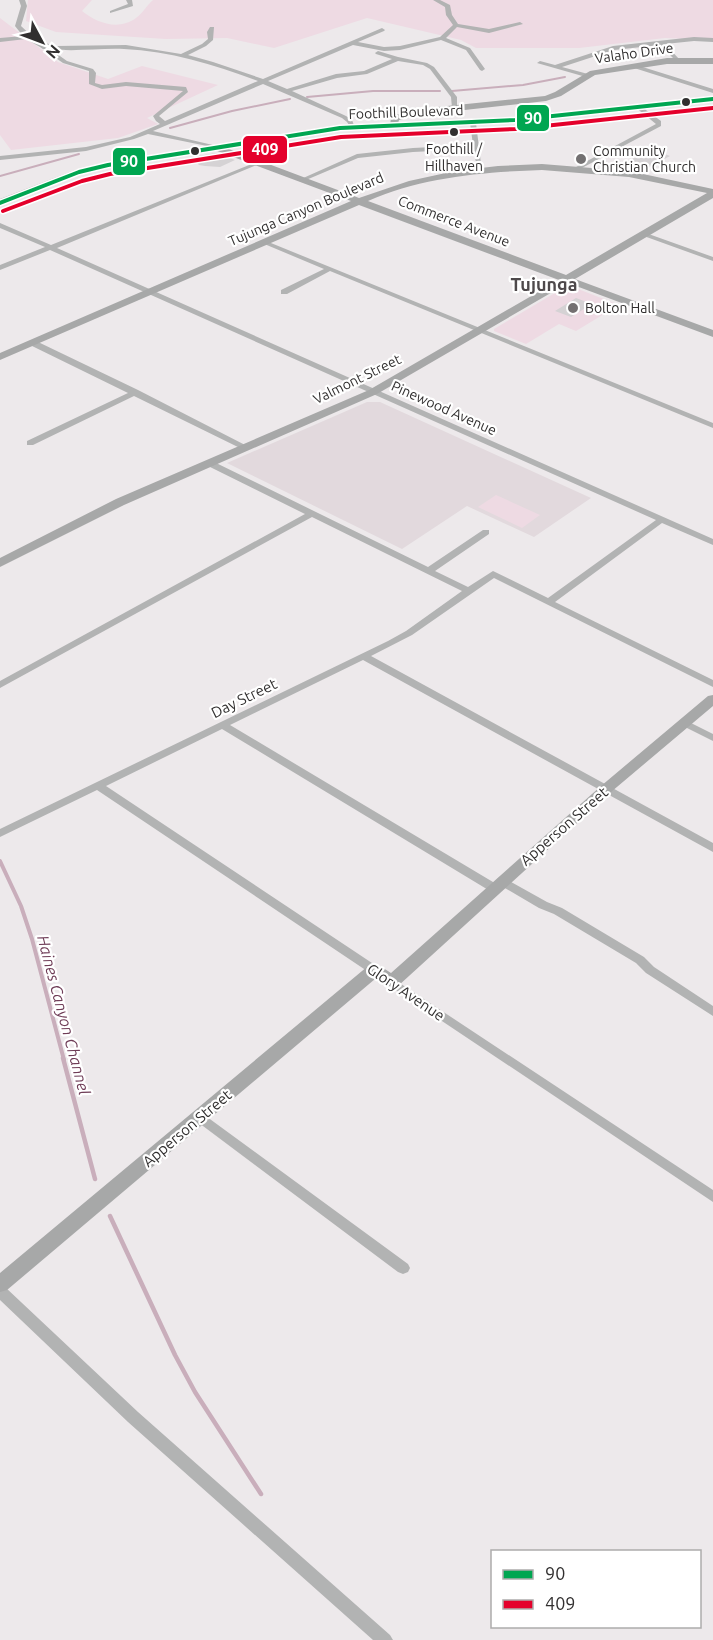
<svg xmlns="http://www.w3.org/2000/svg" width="713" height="1640" font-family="Ubuntu,sans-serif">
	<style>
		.built { fill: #e2d9dd }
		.green { fill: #eedae3 }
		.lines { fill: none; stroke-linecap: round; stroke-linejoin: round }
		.stream-far2 { stroke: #c9aebb; stroke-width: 2 }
		.stream-far1 { stroke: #c9aebb; stroke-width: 4 }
		.stream { stroke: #c9aebb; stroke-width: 4.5 }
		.building { fill: #d5d2d4 }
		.street { fill: #b2b3b3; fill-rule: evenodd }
		.secondary { fill: #a7a8a8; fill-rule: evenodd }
		.primary { fill: #acabab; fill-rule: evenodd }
		.bus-1-casing { stroke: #fff; stroke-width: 7 }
		.bus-2-casing { stroke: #fff; stroke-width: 7 }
		.bus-1 { stroke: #00a651; stroke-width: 4 }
		.bus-2 { stroke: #e4002b; stroke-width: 4 }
		.bus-dot { fill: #312f2f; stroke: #fff; stroke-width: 2 }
		.poi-dot { fill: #737071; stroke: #fff; stroke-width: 2 }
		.labels { text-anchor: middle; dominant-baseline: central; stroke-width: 4.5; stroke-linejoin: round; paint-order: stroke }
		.far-street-label { font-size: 14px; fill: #312f2f; stroke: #fff }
		.bus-label { font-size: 14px; fill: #312f2f; stroke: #fff }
		.far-poi-label { font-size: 14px; fill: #312f2f; stroke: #fff; text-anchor: start }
		.street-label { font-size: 15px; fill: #312f2f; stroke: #fff }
		.water-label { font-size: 16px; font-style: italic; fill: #6f3d57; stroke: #fff }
		.far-district-label { font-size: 18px; font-weight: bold; fill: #4e494b; stroke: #fff }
		.line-badge { stroke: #fff; stroke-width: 2 }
		.badge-label { font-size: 16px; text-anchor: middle; font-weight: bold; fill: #fff }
	</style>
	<rect width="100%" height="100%" fill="#ede9eb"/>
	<path class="built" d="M367,402H380L591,498L534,537L467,506L402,549L227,463Z"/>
	<path class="green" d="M28,0H92L82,11C97,23 118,31 136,18C143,13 147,5 153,0H713V40L665,38L579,48H476L461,40L367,18L274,48L227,38L166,39L56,32L26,21Z
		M0,18L58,62L108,79L142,66L218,85L147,118L158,124L118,138L11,150L0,135Z
		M565,287H573L619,305L576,331L559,324L526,344L494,331V329Z
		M496,495L540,515L522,528L478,507Z"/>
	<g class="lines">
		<path class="stream-far2" d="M452,91L523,85L565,77
			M307,97L373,91H440
			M170,128L232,111L290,99
			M0,176L79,154"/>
		<path class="stream-far1" d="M0,861L21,906L32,939L64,1060"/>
		<path class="stream" d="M63,1058L95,1179
			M110,1216L175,1355L195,1392L261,1494"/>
	</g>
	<path class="building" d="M651,149L670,156L648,168L628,161Z
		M216,153L235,160L220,167L205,166L199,165L192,157Z
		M576,298L592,304L571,317L555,311Z"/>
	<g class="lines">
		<path class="street" d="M19,0H25L27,6L21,26L37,41L57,46L126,45L181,54L202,44L208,39L207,32L210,27H214L213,40L206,46L188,55L213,62L263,79L382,28L385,30L384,31L358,42L384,47L400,46L440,37L453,25L446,15L445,7L433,0H440L450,5L452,15L458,24L489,29L520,22L523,24L489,33L457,27L446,38L470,48L485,69L482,71L480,70L466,50L441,40L400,50L384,51L353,45L268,81L287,89L336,74L364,71L392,59L376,54L375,53L378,51L398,57L427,63L434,67L457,97V109L452,108L451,97L430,69L423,65L398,61L367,74L337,78L292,91L346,116L352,120L355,128H351L347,122L342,118L263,84L153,131L217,146V148L148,134L134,139L86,151L0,160V156L86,147L130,137L160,124L156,121L153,116L183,91L126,86L102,89L89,84V71L63,63L40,47L26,39L0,42V38L23,36L15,26L21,6ZM50,49C75,52 99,48 124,49C170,51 215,65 258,81L165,121L159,116L188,92L186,87L126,82L102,85L95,83L96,73L93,69L67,61Z
			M126,0H132L133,6L110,13V11L128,4Z
			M694,37L713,38V42L694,41L665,44L680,60L677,62L660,45L614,50L562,67L588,74L589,75L586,77L537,63L540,61L555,65L613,46Z
			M633,64L713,89V93L631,67L630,66Z
			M635,105H639L661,121V126L580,169H576V167L656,124L635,107Z
			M473,121L476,123L482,172L477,171L474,149L413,152L358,158L306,180L301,179L357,154L413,148L473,145L470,123Z
			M259,161L264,162L57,248L713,539V545L662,523L555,602L713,680V687L494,578L412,635L371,656L713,843V852L363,660L230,725L498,885L499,888L498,891H490L222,729L106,786L378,967L380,970L378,973H370L97,790L0,837V829L388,641L406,631L462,591L312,517L0,688V681L305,514L206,465V461H212L428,567L483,530H489V534L435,571L468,587L493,571L548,598L656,520L50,250L0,270V265L45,247L0,228V223L51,245Z
			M643,232L713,257V261L641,235V233Z
			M262,241H266L713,423V428L330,271L287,294H281V290L324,269L262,243Z
			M30,341H36L138,390L249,447L248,449H242L134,396L33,445H27V441L128,393L30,345Z
			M685,720L713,734V741L681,725L680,723Z
			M502,877L547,902L562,908L644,957L654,967L713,1006V1016L646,973L636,963L554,914L539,908L498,884L497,881L498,878Z
			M392,978L713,1190V1202L388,985L386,982L388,979Z
			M199,1112L203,1114L408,1264L410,1268L408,1272L403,1274L398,1272L195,1120L193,1117L195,1114Z
			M0,1285L5,1287L138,1412L390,1635L393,1640H373L128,1422L0,1300Z"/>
		<path class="secondary" d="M667,58H713V64H667L595,75L561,96L546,101L428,114L399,120L397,127L390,125L391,118L395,115L428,108L545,96L555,92L590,71Z
			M212,145H218L359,198L409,181L455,171L498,166L542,164L629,171L713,189V198L575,279L713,330V337L568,283L377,394L124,505L0,567V558L116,499L369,390L559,280L359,205L0,360V353L351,201L212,149ZM542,170L629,177L707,193L566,275L368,201C422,177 483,172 542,170Z
			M713,695V706L611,792L398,986H386L375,979L7,1290L0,1292V1273L368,966H380L391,973L601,786L708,696Z"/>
		<path class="primary" d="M713,96V102L515,123L340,131L108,168L82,174L0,206V199L75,170L108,162L340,125L515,117Z"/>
		<defs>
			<path id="bus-1" d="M0,203L79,172L108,165L340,128L515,120L713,99"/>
			<path id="bus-2" d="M3,211L82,181L110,174L341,137L516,129L713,108"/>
		</defs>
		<use href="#bus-1" class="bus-1-casing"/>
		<use href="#bus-2" class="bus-2-casing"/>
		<use href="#bus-1" class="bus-1"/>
		<use href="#bus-2" class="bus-2"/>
	</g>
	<g class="bus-dot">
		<circle cx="686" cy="102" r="5"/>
		<circle cx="454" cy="132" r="5"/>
		<circle cx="195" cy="151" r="5"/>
	</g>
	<g class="poi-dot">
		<circle cx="581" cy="159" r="6"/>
		<circle cx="573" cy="308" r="6"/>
	</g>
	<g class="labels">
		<g class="far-street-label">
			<text transform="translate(634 53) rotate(-8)">Valaho Drive</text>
			<text transform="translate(406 112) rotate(-2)">Foothill Boulevard</text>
			<text transform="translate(306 209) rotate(-23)">Tujunga Canyon Boulevard</text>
			<text transform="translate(454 221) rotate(21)">Commerce Avenue</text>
			<text transform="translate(357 379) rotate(-26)">Valmont Street</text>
			<text transform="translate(444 408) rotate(24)">Pinewood Avenue</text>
		</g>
		<g class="bus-label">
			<text x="454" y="149">Foothill /<tspan x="454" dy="17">Hillhaven</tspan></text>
		</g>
		<g class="far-poi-label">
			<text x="593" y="151">Community<tspan x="593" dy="16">Christian Church</tspan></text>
			<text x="585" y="308">Bolton Hall</text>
		</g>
		<g class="street-label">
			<text transform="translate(244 698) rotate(-26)">Day Street</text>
			<text transform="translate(564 826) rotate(-41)">Apperson Street</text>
			<text transform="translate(406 992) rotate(34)">Glory Avenue</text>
			<text transform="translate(187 1128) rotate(-40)">Apperson Street</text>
		</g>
		<g class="water-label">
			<text transform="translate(64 1015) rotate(75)">Haines Canyon Channel</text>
		</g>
		<g class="far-district-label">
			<text x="544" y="284">Tujunga</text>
		</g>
	</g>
	<g class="line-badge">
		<rect x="516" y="104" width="34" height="28" rx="6" fill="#00a651"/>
		<rect x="242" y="135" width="46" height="29" rx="6" fill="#e4002b"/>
		<rect x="112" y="147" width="34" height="29" rx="6" fill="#00a651"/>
	</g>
	<g class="badge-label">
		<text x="533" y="124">90</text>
		<text x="265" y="155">409</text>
		<text x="129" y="167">90</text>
	</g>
	<rect x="491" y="1550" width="210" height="78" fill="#ffffff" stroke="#adacac" stroke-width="1.5"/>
	<rect x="503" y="1570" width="30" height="9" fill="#00a651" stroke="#adacac" stroke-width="1.5"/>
	<text x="545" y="1580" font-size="18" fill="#312f2f">90</text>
	<rect x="503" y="1600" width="30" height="9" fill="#e4002b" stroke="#adacac" stroke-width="1.5"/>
	<text x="545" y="1610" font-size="18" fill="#312f2f">409</text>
	<g transform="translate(42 42) rotate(131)" stroke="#ffffff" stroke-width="4.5" paint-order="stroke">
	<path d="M0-4.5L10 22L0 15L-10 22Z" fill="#312f2f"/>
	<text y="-9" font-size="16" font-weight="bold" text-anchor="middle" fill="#312f2f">N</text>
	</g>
</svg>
